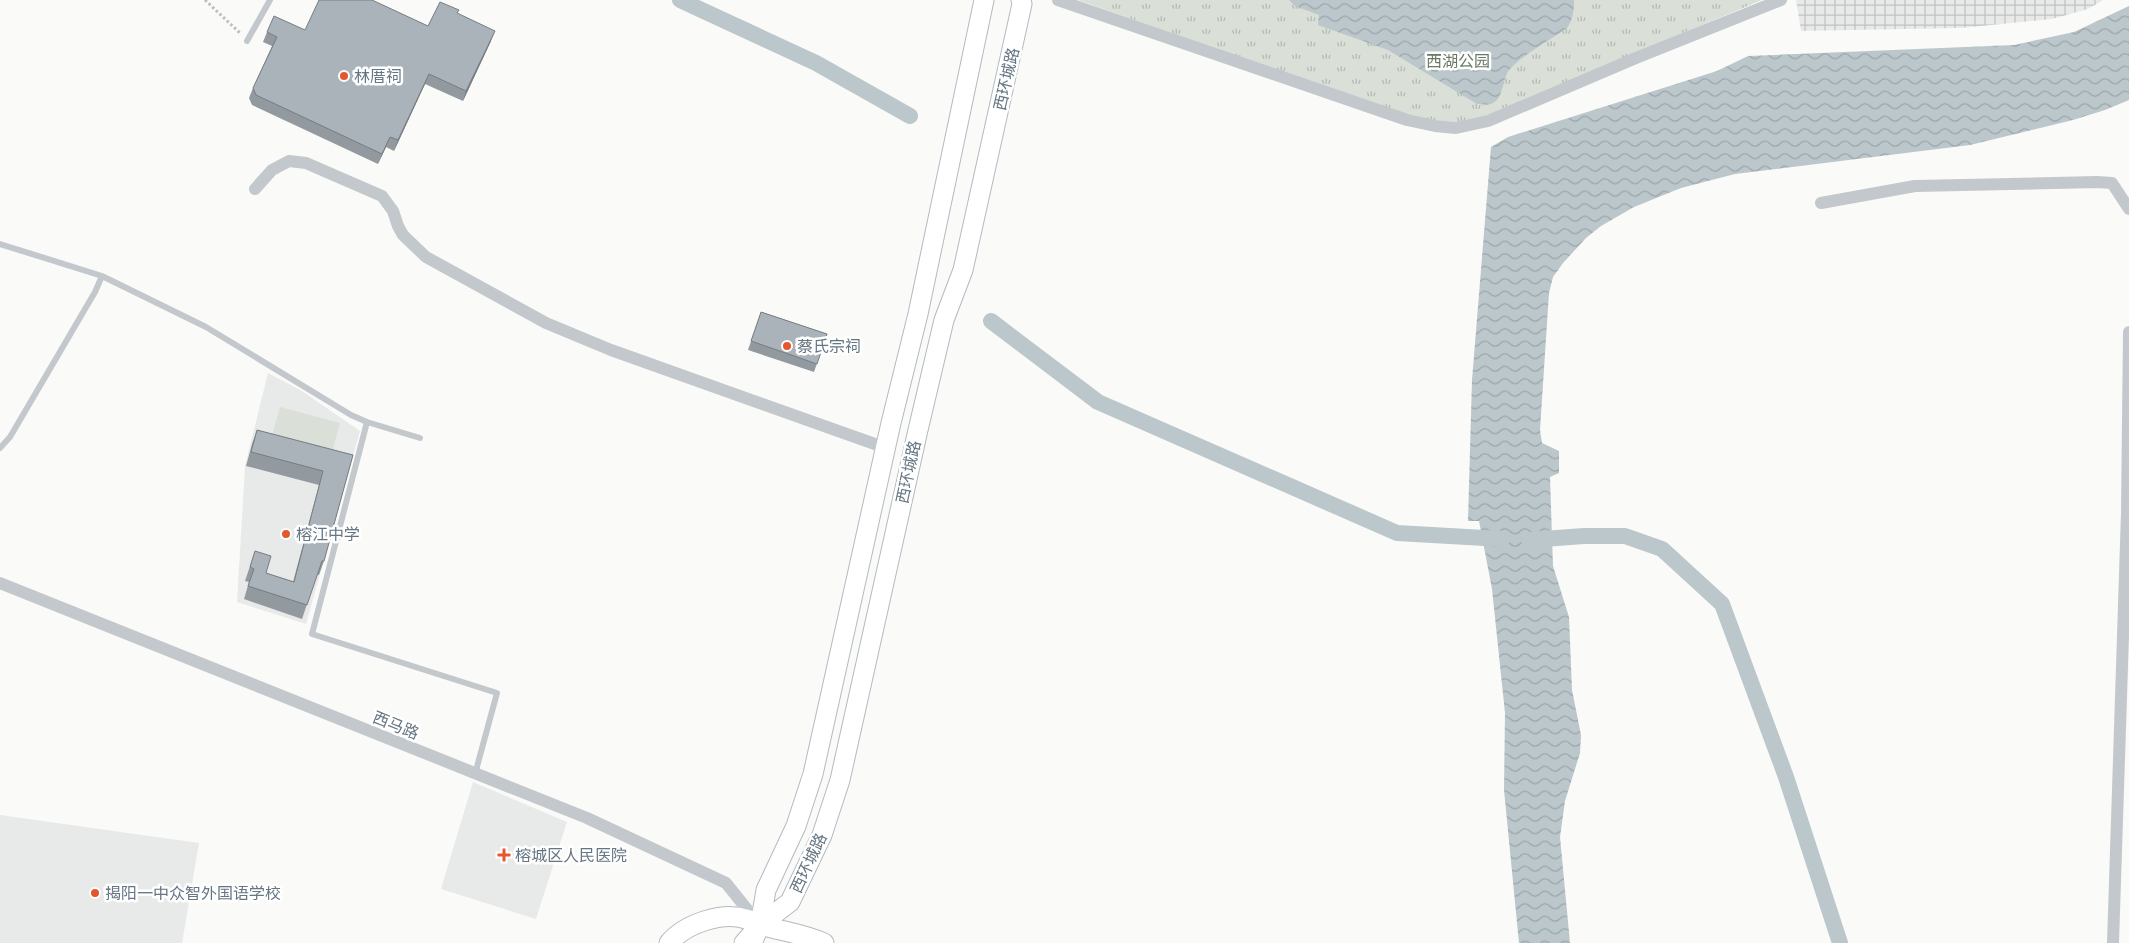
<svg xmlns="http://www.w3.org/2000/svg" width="2129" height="943" font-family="'IBM Plex Sans','Noto Sans SC',sans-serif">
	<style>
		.built { fill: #e8e9e9 }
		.industrial { fill: url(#industrial-grid) }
		.park { fill: url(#park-tufts) }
		.pitch { fill: #dadfd7 }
		.water { fill: url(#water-waves) }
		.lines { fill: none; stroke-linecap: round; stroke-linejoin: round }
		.canal { stroke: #bbc7cb; stroke-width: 16 }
		.secondary-casing { stroke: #b3babf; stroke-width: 21 }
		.path { stroke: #bbbfc2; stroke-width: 3; stroke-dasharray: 2.5 2.5; stroke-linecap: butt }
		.lane { stroke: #c3c8cc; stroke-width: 6 }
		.street { stroke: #c3c8cc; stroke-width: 12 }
		.secondary { stroke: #fff; stroke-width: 19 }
		.wall { fill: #929a9f }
		.shaded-wall { fill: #777d82 }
		.building { fill: #aab3b9; stroke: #777d82 }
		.poi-dot { fill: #e4572e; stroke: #fff; stroke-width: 2 }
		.labels { text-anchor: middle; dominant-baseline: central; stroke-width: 5; stroke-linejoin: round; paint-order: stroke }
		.park-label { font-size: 16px; fill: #687a64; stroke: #fff }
		.poi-label { font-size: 16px; fill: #657683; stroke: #fff; text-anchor: start }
		.street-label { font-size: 16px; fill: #657683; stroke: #fff }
	</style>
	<defs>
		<pattern id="industrial-grid" width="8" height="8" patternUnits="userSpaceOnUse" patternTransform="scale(1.25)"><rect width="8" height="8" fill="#e8e9e9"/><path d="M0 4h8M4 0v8" fill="none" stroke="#c0c1c2"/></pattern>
		<pattern id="park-tufts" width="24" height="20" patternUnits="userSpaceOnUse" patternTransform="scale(1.25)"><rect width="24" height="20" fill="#dadfd7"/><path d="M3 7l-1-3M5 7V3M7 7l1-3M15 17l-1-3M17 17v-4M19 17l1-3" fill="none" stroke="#b4b9b4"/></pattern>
		<pattern id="water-waves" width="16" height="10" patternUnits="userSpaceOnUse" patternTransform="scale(1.25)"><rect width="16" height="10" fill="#bbc7cb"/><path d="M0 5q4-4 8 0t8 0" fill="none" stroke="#9ca6aa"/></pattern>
	</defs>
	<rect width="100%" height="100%" fill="#fafaf8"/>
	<path class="built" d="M268,373L302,391L360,431L306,624L237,602L245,466Z
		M473,782L567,822L536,919L441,889Z
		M0,815L199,843L182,943H0Z"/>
	<path class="industrial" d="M1796,0H2103L2088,9L2052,19L1961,28L1801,31Z"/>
	<path class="park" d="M1078,0H1762L1468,123L1412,118Z"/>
	<path class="pitch" d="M280,407L340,423L331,456L271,439Z"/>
	<path class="water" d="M1289,0H1574C1574,11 1573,19 1567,28C1550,40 1524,54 1510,69C1502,78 1504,97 1493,103C1488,106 1482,104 1477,104L1388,50L1318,25L1319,15L1295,6Z
		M2129,6V100L2105,110L2073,120L1970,145L1735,174L1681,188L1634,207L1601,226L1586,238L1563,263L1553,277L1549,293L1540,430L1542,443L1559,451V473L1550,477L1553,566L1569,617L1572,690L1581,735L1580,753L1565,801L1560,837L1570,943H1519L1504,790L1505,713L1492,589L1479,521H1468L1472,380L1491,147L1508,137L1717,71L1748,56L2014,45L2074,32Z"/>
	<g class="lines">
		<path class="canal" d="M680,0L816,63L910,116
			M991,321L1098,402L1397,533L1502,539
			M1529,540L1584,536H1625L1662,549L1722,604L1786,777L1840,943"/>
		<defs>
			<path id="secondary" d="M760,925L790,902L822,835L840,780L918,430L944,320L963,270L1022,4L1021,0
				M760,925L766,890L796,826L813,774L891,423L918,314L984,0
				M669,943C685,924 722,911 746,919C754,921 760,925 768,927C787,932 806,935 824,943
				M744,943L760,925L752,943"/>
		</defs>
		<use href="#secondary" class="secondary-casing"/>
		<path class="path" d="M205,0L241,34"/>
		<path class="lane" d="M247,41L270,0
			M0,244L102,276L206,327L351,415L367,422L420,438
			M367,422L312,634L497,693L475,774
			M0,448L10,437L95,292L102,276"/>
		<path class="street" d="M1058,0L1407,120L1435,126L1456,128L1488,121L1636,58L1781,0
			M255,189L272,170L289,161L306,163L382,196L393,211L398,226L403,235L426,257L546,323L611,350L886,448
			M1821,203L1915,186L2097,182L2112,183L2129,209
			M0,583L587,818L726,883L758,923
			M2113,943L2127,513L2129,332"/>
		<use href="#secondary" class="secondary"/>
	</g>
	<path class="wall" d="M457,13L491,41L463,101L425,84L394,151L386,147L378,164L252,105L249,98L253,88L272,46L263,42L267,32L428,26Z
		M761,312L827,334L814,372L748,350Z
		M257,430L353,455L324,561L319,575L317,574L302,619L244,599L249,582L245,581L255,551L266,573L293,582L319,485L246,466L252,444Z"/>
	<path class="shaded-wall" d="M495,31L491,41L463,101L466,91Z
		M429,74L425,84L394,151L398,140Z
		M390,137L386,147L378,164L382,154Z"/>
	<path class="building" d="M319,0H372L428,26L440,2L459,10L457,13L495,31L466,91L429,74L398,140L390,137L382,154L256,95L253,88L277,37L267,32L274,16L305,30Z
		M761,312L827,334L817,364L751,341Z
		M257,430L353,455L324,561H322L307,605L248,586L254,569L250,567L255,551L271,556L266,573L294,582L323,471L251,452Z"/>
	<g class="poi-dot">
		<circle cx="344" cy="76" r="5"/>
		<circle cx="787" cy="346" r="5"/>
		<circle cx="286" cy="534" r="5"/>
		<path d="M501.5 847.5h5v5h5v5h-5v5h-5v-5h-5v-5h5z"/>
		<circle cx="95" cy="893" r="5"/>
	</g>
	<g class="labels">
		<g class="park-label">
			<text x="1458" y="61">西湖公园</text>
		</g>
		<g class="poi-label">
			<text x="354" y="76">林厝祠</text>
			<text x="797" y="346">蔡氏宗祠</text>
			<text x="296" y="534">榕江中学</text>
			<text x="515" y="855">榕城区人民医院</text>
			<text x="105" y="893">揭阳一中众智外国语学校</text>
		</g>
		<g class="street-label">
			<text transform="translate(1006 79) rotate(-77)">西环城路</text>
			<text transform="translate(908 472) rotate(-78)">西环城路</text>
			<text transform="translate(396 725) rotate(22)">西马路</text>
			<text transform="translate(808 863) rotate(-65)">西环城路</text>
		</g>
	</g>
</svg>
